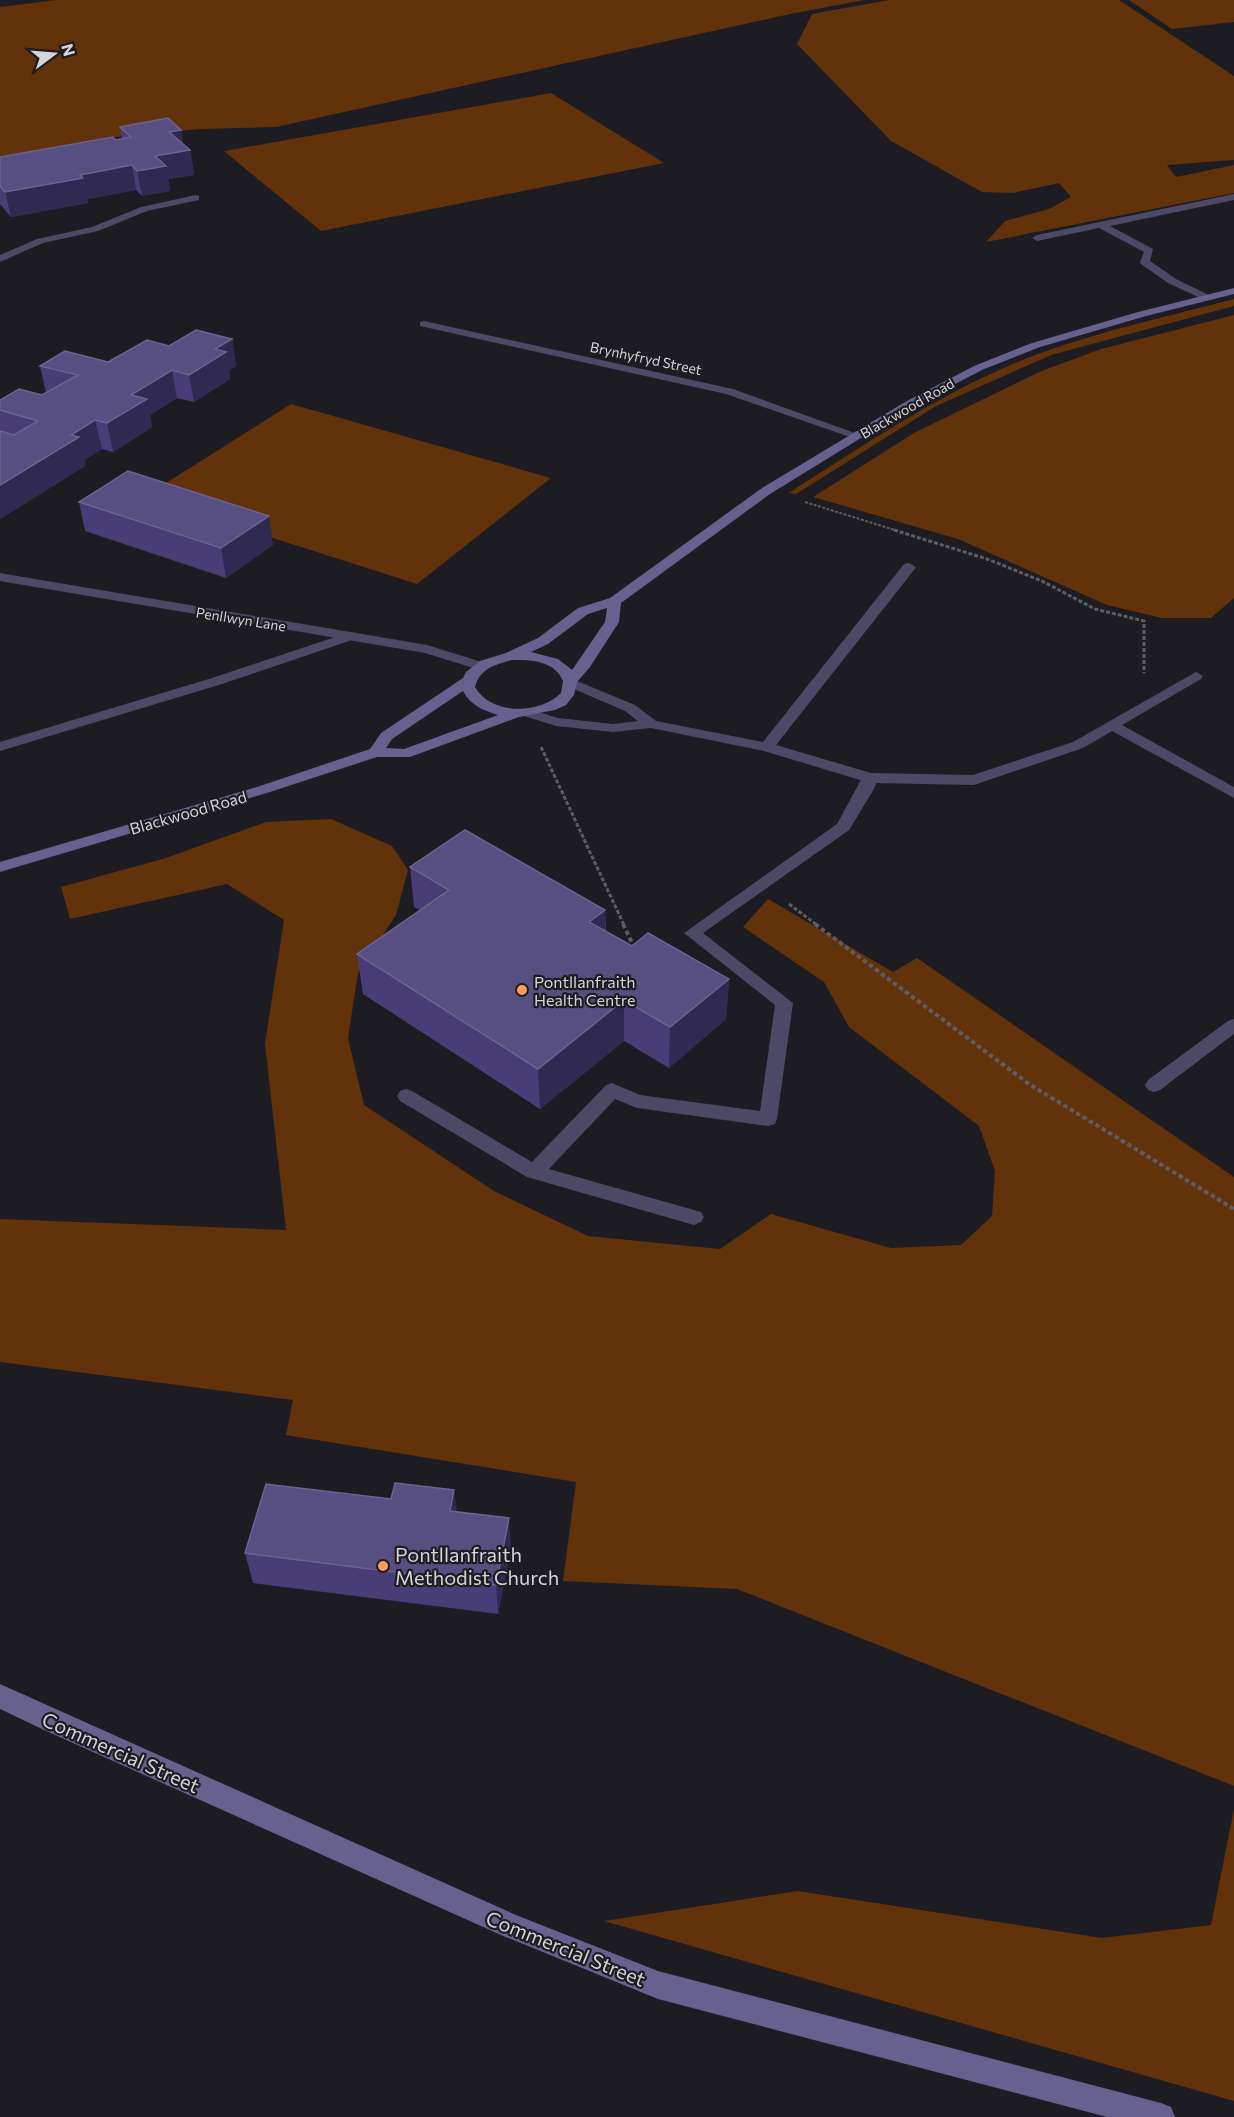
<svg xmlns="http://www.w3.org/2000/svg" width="1234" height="2117" font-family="Commissioner,sans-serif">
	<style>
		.green { fill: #62320a }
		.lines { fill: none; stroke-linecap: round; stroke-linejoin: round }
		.path-far2 { stroke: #5c5c61; stroke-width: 2; stroke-dasharray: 3 1.5; stroke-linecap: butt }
		.path-far1 { stroke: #5c5c61; stroke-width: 3; stroke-dasharray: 4 2; stroke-linecap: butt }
		.path { stroke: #5c5c61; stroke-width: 4; stroke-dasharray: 4.5 3; stroke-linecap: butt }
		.service { fill: #4b4965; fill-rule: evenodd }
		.minor { fill: #4b4965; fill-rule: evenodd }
		.secondary { fill: #66618e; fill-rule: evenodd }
		.wall { fill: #483d77 }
		.shaded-wall { fill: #302951 }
		.building { fill: #574e82; stroke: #6b6390; stroke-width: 1.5 }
		.poi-dot { fill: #fd9c56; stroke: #1c1c22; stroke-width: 2 }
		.labels { text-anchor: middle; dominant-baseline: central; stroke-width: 4.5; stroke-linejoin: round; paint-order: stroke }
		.far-street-label { font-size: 14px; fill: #d5d5d9; stroke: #1c1c22 }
		.street-label { font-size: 16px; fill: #d5d5d9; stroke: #1c1c22 }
		.poi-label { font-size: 16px; fill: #d5d5d9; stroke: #1c1c22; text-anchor: start }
		.near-poi-label { font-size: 20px; fill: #d5d5d9; stroke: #1c1c22; text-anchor: start }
		.near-street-label { font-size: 20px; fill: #d5d5d9; stroke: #1c1c22 }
	</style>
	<rect width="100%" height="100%" fill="#1c1c22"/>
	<path class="green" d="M56,0H864L790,14L276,127L201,129L104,138L0,159V7Z
		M889,0H1119L1234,76V160L1167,165L1176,177L1234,165V193L986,242L1005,221L1049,209L1071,197L1059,183L1013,193L982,192L891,141L797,44L812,14Z
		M1129,0H1234V22L1172,29Z
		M551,93L664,163L321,231L224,151Z
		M1234,299V306L1051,355L936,406L796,494L789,493C872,440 955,383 1049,350C1109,329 1173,315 1234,299Z
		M1234,315V598L1211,618H1162L1107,605L958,539L813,497L914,433L1039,372L1101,349Z
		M291,404L551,478L417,584L144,497Z
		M331,819L392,846L408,870L396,915L358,973L348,1038L364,1105L494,1191L588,1236L720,1249L771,1214L891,1248L961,1245L992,1216L995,1171L979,1126L849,1027L824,982L743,927L768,899L893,972L917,958L1234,1177V1786L737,1589L563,1581L576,1482L286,1435L293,1400L0,1362V1219L286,1230L265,1044L284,920L227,884L70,919L61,887L166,858L266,822Z
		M1234,1809V2101L604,1921L798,1891L1102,1938L1211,1925Z"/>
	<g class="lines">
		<path class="path-far2" d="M805,502L898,531"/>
		<path class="path-far1" d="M894,530L987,559L1042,581L1095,609L1144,621V673
			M541,747L624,925
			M789,904L817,925"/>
		<path class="path" d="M623,924L634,947
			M815,924L1029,1084L1234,1209"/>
		<path class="service" d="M1234,194V200L1110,226L1153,249L1150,261L1176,279L1211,296L1212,298L1207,301L1168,283L1141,264L1140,262L1144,252L1099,228L1037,241L1032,238L1037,235Z
			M196,195L199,196V200L147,211L98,231L43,243L0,262V255L37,239L92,227L141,207Z
			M350,632L355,633L357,636L355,639L222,684L0,751V742L212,678Z
			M870,773L878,778L874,789L849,830L703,933L793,1003L777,1119L775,1124L768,1126L637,1108L615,1099L549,1169L701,1212L704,1217L701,1222L694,1225L527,1177L400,1101L397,1096L400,1091L406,1089L412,1091L532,1162L606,1085L612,1083L640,1095L760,1111L775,1005L684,933L837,824L862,778Z"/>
		<path class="minor" d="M424,321L733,389L863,436L861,438H853L726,394L420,326V322Z
			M909,563L916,567L914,570L776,745L871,773L973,775L1073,742L1196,672L1203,676L1201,679L1122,725L1234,787V798L1112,731L1083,748L974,785L870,783L764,751L651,728L613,732L556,726L524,716L522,713L529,709L558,718L613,724L638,721L625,711L567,686L565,683L572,679L635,705L656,721L763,742L904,564Z
			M0,573L427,645L485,663L487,666L480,670L425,653L0,581Z
			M1234,1019V1034L1160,1090L1154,1092L1148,1090L1145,1085L1148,1080L1228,1021Z"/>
		<path class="secondary" d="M1234,288V294L1146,316L1040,347L982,370L913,406L770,494L621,603L619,622L590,667L577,682L574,695L566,705L555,710L519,717L410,757H377L267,793L0,872V862L257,787L370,749L381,733L463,678L466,672L480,661L506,653L538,638L578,608L610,598L762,488L905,402L974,366L1032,343L1138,312ZM607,608L605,622L572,670L558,659L531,652L548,644L588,614ZM512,660C531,660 554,660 563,681L561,693C539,715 491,715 475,687C480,668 496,665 512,660ZM463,691C471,706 483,710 498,715L404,749L386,748L392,739Z
			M0,1684L516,1915L658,1971L1161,2103L1171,2107L1175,2117H1107L658,1999L501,1935L44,1730L0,1709Z"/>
	</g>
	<path class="wall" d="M120,127L181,130L183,144L190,150L194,175L168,179L170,191L142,196L136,190L87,199L88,203L11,217L0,204V157L122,139Z
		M232,339L236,366L229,371L230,379L194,402L177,398L150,415L152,427L113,452L102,449L84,460L85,466L0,519V400L42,395L46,393L40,366L108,362L169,346Z
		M79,502L273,545L226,578L85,531Z
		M410,867L605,910L606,931L632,946L729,979L726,1019L669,1068L624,1041L540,1109L363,994L357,954L420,910L414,907Z
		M457,1512L511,1548L498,1614L253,1583L245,1553Z"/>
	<path class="shaded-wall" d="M181,130L184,151L190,150L194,175L168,179L170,191L142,196L137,171L155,156L169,132Z
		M132,165L136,190L87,199L88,203L11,217L5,192L80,175Z
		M232,339L236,366L229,371L230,379L194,402L189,375L215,349Z
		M172,370L177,398L150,415L152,427L113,452L107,423L131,395Z
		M95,420L102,449L84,460L85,466L0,519V485L71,435Z
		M269,516L273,545L226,578L221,548Z
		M605,910L606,950L589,922Z
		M729,979L726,1019L669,1068L670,1027Z
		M624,1000V1041L540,1109L538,1069Z
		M454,1490L458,1520L450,1511Z
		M509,1518L511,1548L498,1614L496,1585Z"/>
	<path class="building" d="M168,118L181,130L169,132L190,150L155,156L166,166L137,171L132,165L80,175L83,178L5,192L0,186V157L113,137L116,140L131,137L120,127Z
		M196,330L232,339L215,349L226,352L189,375L172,370L131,395L147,399L107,423L95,420L71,435L79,437L0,485V431L14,435L38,421L0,410V400L19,389L42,395L78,375L40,366L65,351L108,362L147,340L169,346Z
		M128,471L269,516L221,548L79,502Z
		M465,830L605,910L589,922L632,946L648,933L729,979L670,1027L624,1000L538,1069L357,954L449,890L410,867Z
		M395,1483L454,1490L450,1511L509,1518L496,1585L245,1553L266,1484L391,1499Z"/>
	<g class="poi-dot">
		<circle cx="522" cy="990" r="6"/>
		<circle cx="383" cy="1566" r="6"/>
	</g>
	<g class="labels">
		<g class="far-street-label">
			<text transform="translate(646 358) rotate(12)">Brynhyfryd Street</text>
			<text transform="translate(907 408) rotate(-30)">Blackwood Road</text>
			<text transform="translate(241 619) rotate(9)">Penllwyn Lane</text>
		</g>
		<g class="street-label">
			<text transform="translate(188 812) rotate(-16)">Blackwood Road</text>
		</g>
		<g class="poi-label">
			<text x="534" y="981">Pontllanfraith<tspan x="534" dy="18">Health Centre</tspan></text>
		</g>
		<g class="near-poi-label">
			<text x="395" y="1554">Pontllanfraith<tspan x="395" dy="23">Methodist Church</tspan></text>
		</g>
		<g class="near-street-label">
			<text transform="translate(121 1752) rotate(24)">Commercial Street</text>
			<text transform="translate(566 1948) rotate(22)">Commercial Street</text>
		</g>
	</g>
	<g transform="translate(54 54) rotate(74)" stroke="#1c1c22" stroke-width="4.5" paint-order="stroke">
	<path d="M0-4.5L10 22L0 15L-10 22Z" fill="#d5d5d9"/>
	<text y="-9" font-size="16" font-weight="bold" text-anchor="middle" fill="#d5d5d9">N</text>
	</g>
</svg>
